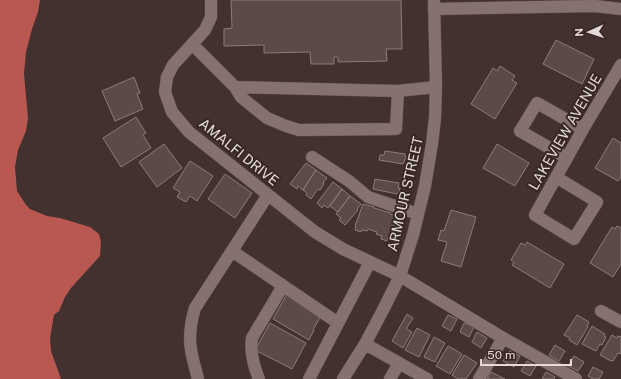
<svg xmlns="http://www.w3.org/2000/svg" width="621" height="379" font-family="'Public Sans',sans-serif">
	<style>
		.water { fill: #b85850 }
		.building { fill: #5b4a47; stroke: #8e7b78 }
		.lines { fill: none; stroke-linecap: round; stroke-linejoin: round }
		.minor-casing { stroke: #5d4f4d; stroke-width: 13 }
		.minor { stroke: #857270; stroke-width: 12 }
		.labels { text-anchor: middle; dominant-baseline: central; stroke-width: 4; stroke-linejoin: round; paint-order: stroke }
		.street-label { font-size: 14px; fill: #e5dad9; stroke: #372725 }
	</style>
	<rect width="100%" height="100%" fill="#42312f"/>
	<path class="water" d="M0,0H40L38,12L32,29L26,52L24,74L28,118L26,131L18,150L15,167L17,191L26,205L30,209L47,216L60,218L90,227L99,234L101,242L100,256L71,288L65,297L59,311L54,315L50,338L51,351L61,379H0Z"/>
	<path class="building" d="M231,0H401L402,49H386L387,61L338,62V57H334V64H311L310,52L264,53V45L224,46V29L232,28Z
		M556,40L594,59L582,84L543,64Z
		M500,66L515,76L512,80L517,83L495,119L471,104L493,68L497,71Z
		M134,77L140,93L137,94L143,109L115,121L102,91Z
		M136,117L146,133L143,135L151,148L121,167L103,138Z
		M613,138L621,143V177L618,181L595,168Z
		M164,144L182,168L157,187L139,162Z
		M497,144L529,163L515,186L483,168Z
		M385,151L405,154V156L406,157L403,164L379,160L380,155H384Z
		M190,161L213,176L197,201L190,196L186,202L177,197L180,192L173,188Z
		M306,163L316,170L303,190L298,186L297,189L290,184Z
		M316,170L327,178L323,183L324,184L320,190L318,189L311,199L306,195L307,193L303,190Z
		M225,174L252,193L235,218L208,199Z
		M375,179L399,183L398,188H400L399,193H397V194L373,189Z
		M333,182L342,189L328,208L324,205L322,208L317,203Z
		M342,189L350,196L338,212L330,206Z
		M350,196L361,204L357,209L358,210L345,225L339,220L341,218L336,214Z
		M363,204L374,207V208L391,213L390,214L396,216L393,230H391L389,237H388L387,241L381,239L382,236L376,234L377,232L368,229L367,231L362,230L361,232L355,230L356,227L355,226Z
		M451,210L476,217L461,267L441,261L447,242L438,240L441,230L444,231Z
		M617,226L621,228V264L613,277L590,263L612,227L615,229Z
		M527,242L564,264L550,288L512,265L514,262L511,260L521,243L525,245Z
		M287,294L322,314L313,330H314L309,340L273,319Z
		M407,314L413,318L406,329L412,332L403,348L392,341Z
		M448,315L457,319L451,331L442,326Z
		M577,315L589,322L587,326L588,327L577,345L569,340L570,338L564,335Z
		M270,323L306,343L292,369L255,350Z
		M464,323L474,327L469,337L460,332Z
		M592,326L605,334L604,336L606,337L602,345L600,344L596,351L582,344Z
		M417,328L430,335L419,357L405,350Z
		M477,332L487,338L481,348L472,342Z
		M612,335L617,338L618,336L621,337V354L618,353L613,361L612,360L611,361L600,355Z
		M434,337L445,343L435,362L424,357Z
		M555,345L565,351L559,361L549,355Z
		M448,346L462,354L450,374L436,366Z
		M509,351L520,356L514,367L503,361Z
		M464,355L477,363L466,379H458L452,375Z
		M574,356L584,362L578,371L568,366Z
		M527,361L536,366L530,376L521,371Z
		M593,367L603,372L599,379H593L588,376Z
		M491,372L505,379H487Z
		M546,372L555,377L554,379H542Z"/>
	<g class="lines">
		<defs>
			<path id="minor" d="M211,0V17L205,30L173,65L167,77L165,92L172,112L189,132L315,232L343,249L400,276L503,338L576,379
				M434,9L595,6L621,9
				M192,44L235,87L241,97L267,118L286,126L299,130L396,129L398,91L436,87
				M235,87L398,91
				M312,157L349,181L368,197L418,214
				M567,158L520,131L537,103L583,129
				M556,177L597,202L574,239L535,215L583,129L621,65
				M232,251L338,323
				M601,311L621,322
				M365,344L399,363L427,379
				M198,379C195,366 190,353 190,339C190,328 192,318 195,308L268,195
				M259,379C253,365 250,353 252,338L283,286
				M309,379L370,262
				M343,379L365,344L383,310L400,276L413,235L425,186L432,144L435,118L436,87L434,0
				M390,379L399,363
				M479,379L503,338"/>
		</defs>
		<use href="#minor" class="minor-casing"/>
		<use href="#minor" class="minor"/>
	</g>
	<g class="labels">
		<g class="street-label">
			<text transform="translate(565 132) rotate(-60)">LAKEVIEW AVENUE</text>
			<text transform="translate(239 152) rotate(39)">AMALFI DRIVE</text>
			<text transform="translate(405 194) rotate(-77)">ARMOUR STREET</text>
		</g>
	</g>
	<g transform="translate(589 32) rotate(267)" stroke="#372725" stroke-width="3" paint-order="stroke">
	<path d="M0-3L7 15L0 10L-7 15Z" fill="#e5dad9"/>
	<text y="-6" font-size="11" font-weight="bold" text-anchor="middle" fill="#e5dad9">N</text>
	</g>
	<path d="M481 359v6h90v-6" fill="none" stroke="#e5dad9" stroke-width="2"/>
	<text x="487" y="359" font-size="12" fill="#e5dad9" stroke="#372725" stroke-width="3" paint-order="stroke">50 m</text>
</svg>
